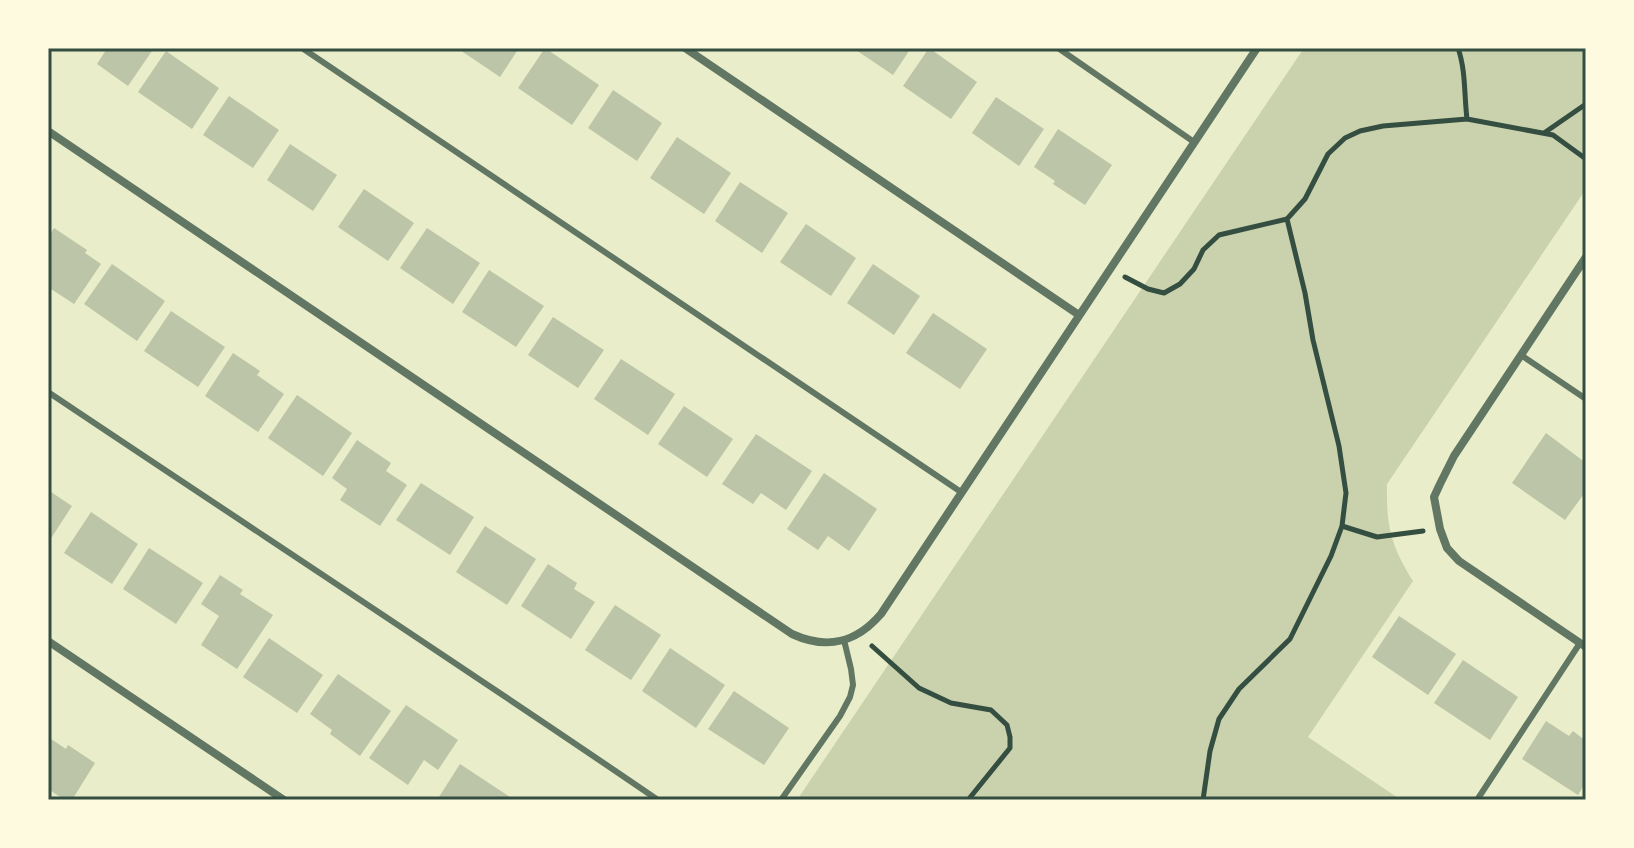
<svg xmlns="http://www.w3.org/2000/svg" width="1634" height="848" font-family="'Titillium Web',sans-serif">
	<style>
		.green { fill: #cad2ad }
		.building { fill: #bcc5a7 }
		.lines { fill: none; stroke-linecap: round; stroke-linejoin: round }
		.path { stroke: #344e41; stroke-width: 5 }
		.service { stroke: #617663; stroke-width: 6 }
		.minor { stroke: #617663; stroke-width: 8 }
		.neatline { fill: none; stroke: #344e41; stroke-width: 3 }
	</style>
	<rect width="100%" height="100%" fill="#e9edc9"/>
	<path class="green" d="M1304,48H1586V189L1387,484C1386,526 1391,546 1413,581L1308,737L1401,800H797Z"/>
	<path class="building" d="M104,48H154L128,86L97,64L106,50Z
		M457,48H519L500,77Z
		M545,48L599,85L572,125L518,88Z
		M853,48H911L893,75Z
		M929,48L977,82L951,119L903,86Z
		M166,51L219,88L192,129L138,92Z
		M613,90L662,123L637,161L588,128Z
		M229,96L279,130L253,168L203,135Z
		M996,97L1044,129L1019,166L972,133Z
		M1058,129L1112,165L1085,205L1053,184L1055,181L1034,167Z
		M677,137L731,173L704,214L650,178Z
		M290,144L337,175L313,211L267,180Z
		M740,182L788,213L762,253L715,221Z
		M364,189L414,223L388,261L338,227Z
		M806,224L856,258L831,296L780,262Z
		M54,228L87,250L85,253L101,264L74,304L48,287V238Z
		M427,228L480,263L453,304L400,268Z
		M112,264L165,301L137,341L84,304Z
		M873,264L920,296L894,335L847,303Z
		M489,270L544,306L516,347L462,312Z
		M171,311L225,347L198,387L144,351Z
		M933,313L987,349L960,389L906,353Z
		M553,317L604,350L578,388L528,355Z
		M233,353L260,371L257,375L284,394L258,432L205,396Z
		M621,359L675,394L648,435L594,399Z
		M297,395L352,433L323,476L268,438Z
		M684,406L733,439L707,477L658,444Z
		M1546,433L1586,463V491L1565,520L1512,483Z
		M756,434L812,471L786,510L761,493L753,504L722,484Z
		M357,440L391,463L386,471L407,485L380,526L340,500L347,489L332,478Z
		M824,473L877,509L849,551L828,536L818,550L787,529Z
		M421,483L474,517L450,555L396,520Z
		M48,490L72,506L48,543Z
		M91,512L138,544L112,584L64,553Z
		M485,526L536,559L507,605L456,572Z
		M149,548L203,583L176,624L123,589Z
		M548,564L577,583L574,589L595,602L571,639L521,606Z
		M220,575L243,590L240,594L273,615L237,669L201,645L219,616L201,604Z
		M615,605L661,635L631,680L585,650Z
		M1399,616L1456,654L1428,695L1372,657Z
		M269,638L323,675L297,713L243,677Z
		M670,648L725,685L696,728L642,691Z
		M1463,660L1518,697L1490,740L1434,703Z
		M338,674L391,711L360,756L330,734L332,730L310,714Z
		M734,691L789,728L764,765L708,729Z
		M406,705L458,740L438,770L424,760L408,785L369,758Z
		M1546,721L1569,736L1573,731L1586,741V782L1578,795L1522,759Z
		M48,737L66,749L68,745L95,763L72,800H65L48,789Z
		M460,764L510,797L508,800H437Z"/>
	<g class="lines">
		<path class="path" d="M1458,48C1466,71 1464,95 1467,119
			M1544,133L1586,104
			M1287,219L1305,199L1328,154L1345,138L1360,131L1383,126L1467,119L1553,135L1586,159
			M1125,277L1148,289L1164,293L1180,284L1194,269L1203,250L1219,235L1287,219L1305,293L1313,340L1339,446L1346,493L1342,526L1331,556L1290,639L1239,689L1219,719L1210,751L1203,800
			M1342,526L1377,537L1423,531
			M872,646L919,688L951,703L991,710L1007,725L1010,737V748L968,800"/>
		<path class="service" d="M302,48L961,492
			M1058,48L1194,142
			M1521,355L1586,399
			M48,392C251,528 456,662 658,800
			M781,800L840,716L850,697L853,685L851,669L844,640
			M1477,800L1580,643"/>
		<path class="minor" d="M685,48L1079,315
			M48,131L792,634C827,650 856,643 881,614L1257,48
			M1586,257L1454,456L1440,484L1434,497L1440,529L1447,548L1459,561L1586,647
			M48,641L284,800"/>
	</g>
	<rect width="1634" height="848" fill="none" stroke="#fefae0" stroke-width="100"/>
	<rect x="50" y="50" width="1534" height="748" class="neatline"/>
</svg>
